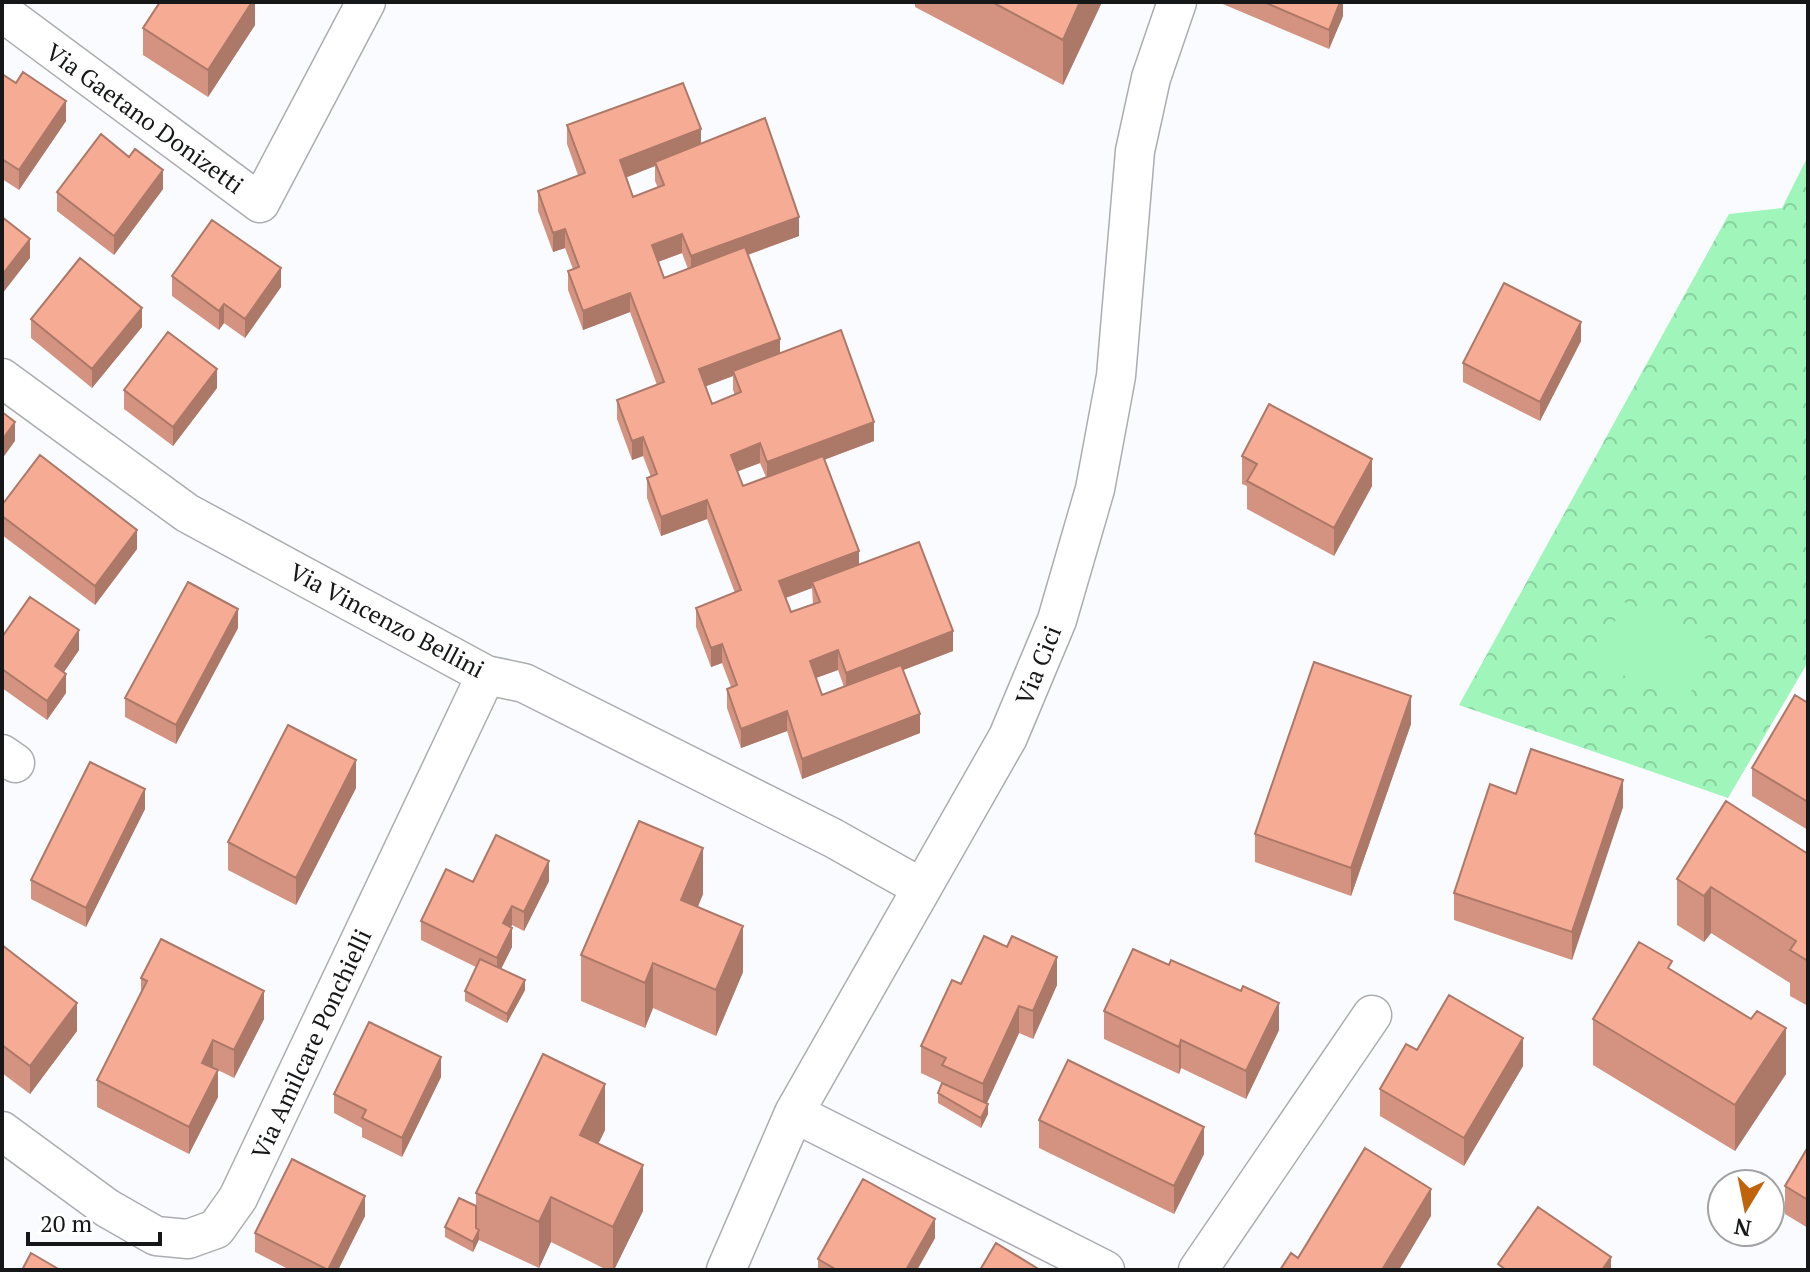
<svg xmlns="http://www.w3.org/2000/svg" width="1810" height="1272" font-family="'PT Serif',serif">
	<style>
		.park { fill: url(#park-crowns) }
		.pitch { fill: #9ff5ba }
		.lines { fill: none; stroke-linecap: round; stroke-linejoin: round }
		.street-casing { stroke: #acadb1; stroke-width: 41 }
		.street { stroke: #fff; stroke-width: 38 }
		.wall { fill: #d49380; fill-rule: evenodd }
		.shaded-wall { fill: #ac7868 }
		.building { fill: #f6ab95; stroke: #ac7868; stroke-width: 2 }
		.labels { text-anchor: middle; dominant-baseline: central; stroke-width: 6; stroke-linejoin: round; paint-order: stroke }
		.street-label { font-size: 24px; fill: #161718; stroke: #fff }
	</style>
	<defs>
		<pattern id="park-crowns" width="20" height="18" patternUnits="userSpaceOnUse" patternTransform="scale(2)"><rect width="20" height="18" fill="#9ff5ba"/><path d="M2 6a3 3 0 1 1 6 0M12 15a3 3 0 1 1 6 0" fill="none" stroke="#88d19f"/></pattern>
	</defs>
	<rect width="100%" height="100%" fill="#fafbff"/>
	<path class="park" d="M1808,156V662L1728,798L1459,705L1729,214L1782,208Z"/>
	<path class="pitch" d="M1624,602L1713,642L1686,703L1596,663Z"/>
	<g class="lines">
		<defs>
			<path id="street" d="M2,12L260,203L366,2
				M2,378L187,513L486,675L524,683L833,838L922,888
				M2,754L15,763
				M794,1113L1105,1270
				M2,1131L107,1208L156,1236L188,1239L216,1229L238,1198L486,675
				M726,1270L794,1113L1008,737L1057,620L1095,489L1116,376L1135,151L1151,78L1177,2
				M1198,1270L1372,1015"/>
		</defs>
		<use href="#street" class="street-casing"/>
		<use href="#street" class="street"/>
	</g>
	<path class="wall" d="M255,2V25L208,97L143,55V28Z
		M915,2H1102L1063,85L915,7Z
		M1218,2H1343V16L1329,49Z
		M2,73L66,121L19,190L2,179Z
		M567,125L701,143L799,236L748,255L780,353L874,441L824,460L859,564L953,651L903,670L920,733L802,779L787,731L741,748L727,708V689L731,687L722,663L711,667L696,627V608L735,593L707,519L661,536L647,498V478L651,477L643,456L632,460L617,419V400L657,385L630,312L583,330L568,290V271L573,269L565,248L553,252L538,211V191L578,175L567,144ZM655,166V181L658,188L633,197L626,177ZM682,253L688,269L664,278L658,262ZM733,376V390L735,395L712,404L705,386ZM760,463L766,477L743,486L737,471ZM812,588L813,604L791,612L786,598ZM838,670L844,687L822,695L816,678Z
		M129,157L163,189L114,255L57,211V192Z
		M172,276L281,287L245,338L224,323L219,330L172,296Z
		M31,319L142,327L92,388L31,338Z
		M1581,341L1540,421L1463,382V363Z
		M217,388L173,446L124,409V390Z
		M1242,456L1372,486L1334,556L1247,509V486L1242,484Z
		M2,505L137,549L95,605L2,535Z
		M238,628L176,744L125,717V698Z
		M2,637L79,650L64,672L66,693L47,720L2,688Z
		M1808,703V830L1752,796V768Z
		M1411,724L1351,896L1255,862V834Z
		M356,788L296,905L228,870V842Z
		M1623,807L1572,960L1454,920V893Z
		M145,809L86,927L31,899V880Z
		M1808,854V1006L1790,996V983L1711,933L1704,942L1677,925V879Z
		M549,881L524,931L512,925L511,927L512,947L501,969L525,990L507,1023L465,1001V991L476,967L421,940V921L473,882Z
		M703,894L698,907L743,972L716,1036L653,1008L645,1028L581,1001V955Z
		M2,945L77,1031L30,1094L2,1073Z
		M1169,965L1241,991L1279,1030L1246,1099L1181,1068L1179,1074L1104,1039V1011Z
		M1672,971L1751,1019L1786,1074L1735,1151L1593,1065V1019Z
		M141,978L264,1019L234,1078L218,1070V1097L189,1154L97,1107V1080L141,995Z
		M961,984L1057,985L1033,1039L1019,1033L986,1104L988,1114L981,1128L938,1103V1093L942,1083L921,1073V1046Z
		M1417,1050L1523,1066L1464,1166L1380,1116V1089Z
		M441,1077L402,1157L362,1137V1128L334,1113V1094Z
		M1039,1120L1204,1154L1174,1214L1039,1148Z
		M605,1130L598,1144L643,1211L614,1270H607L551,1242L539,1268L479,1240L473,1252L445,1237V1227L476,1206V1193Z
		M1808,1147V1228L1785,1214V1186Z
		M365,1216L338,1270H290L255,1252V1233Z
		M935,1238L917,1270H818V1259Z"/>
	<path class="shaded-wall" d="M243,2H255V25L208,97V70Z
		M1080,2H1102L1063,85V40Z
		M1340,2H1343V16L1329,49V30Z
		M66,101V121L19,190V170Z
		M701,129V149L655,162V166L620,180V160Z
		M163,170V189L114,255V236Z
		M799,217V236L691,275V256Z
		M565,229V248L553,252V233Z
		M682,234V253L652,264V245Z
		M30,239V258L2,294V275Z
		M281,268V287L245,338V319Z
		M630,293V312L583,330V311Z
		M224,304V323L219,330V311Z
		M142,308V327L92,388V369Z
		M1581,322V341L1540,421V402Z
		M780,339V358L733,371V376L699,389V369Z
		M217,369V388L173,446V427Z
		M15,422V441L2,459V440Z
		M874,422V441L767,481V462Z
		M643,437V456L632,460V441Z
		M760,443V463L731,474V455Z
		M1372,459V486L1334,556V528Z
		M707,500V519L661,536V517Z
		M137,530V549L95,605V586Z
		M859,551V570L812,582V588L779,600V581Z
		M238,609V628L176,744V725Z
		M79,630V650L55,685V666Z
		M953,631V651L846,692V673Z
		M722,644V663L711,667V648Z
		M838,650V670L810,680V661Z
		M66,674V693L47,720V701Z
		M1411,696V724L1351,896V868Z
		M787,711V731L741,748V729Z
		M920,714V733L802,779V759Z
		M356,760V788L296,905V878Z
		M1623,780V807L1572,960V932Z
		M145,789V809L86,927V908Z
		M703,848V894L681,946V900Z
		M549,861V881L524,931V912Z
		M1711,887V933L1704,942V896Z
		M512,906V925L503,942V923Z
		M743,926V972L716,1036V990Z
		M512,928V947L497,977V958Z
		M1057,957V985L1033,1039V1011Z
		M653,963V1008L645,1028V983Z
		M525,980V990L507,1023V1014Z
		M264,991V1019L234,1078V1050Z
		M77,1003V1031L30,1094V1066Z
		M1279,1003V1030L1246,1099V1071Z
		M1019,1006V1033L983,1112V1084Z
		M1786,1028V1074L1735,1151V1105Z
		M1523,1038V1066L1464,1166V1138Z
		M213,1040V1068L202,1063Z
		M1181,1040V1068L1179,1074V1047Z
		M441,1057V1077L402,1157V1138Z
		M218,1070V1097L189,1154V1127Z
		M605,1084V1130L580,1181V1135Z
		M988,1104V1114L981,1128V1118Z
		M1204,1127V1154L1174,1214V1186Z
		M643,1165V1211L614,1270H613V1227Z
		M1431,1189V1216L1399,1270H1382Z
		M365,1196V1216L338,1270H328Z
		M551,1197V1242L539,1268V1222Z
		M935,1219V1238L917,1270H906Z
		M479,1230V1239L473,1252V1242Z
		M1611,1257V1270H1602Z"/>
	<path class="building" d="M160,2H252L208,70L143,28Z
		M992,2H1080L1063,40Z
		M1264,2H1340L1329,30Z
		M23,72L66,101L19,170L2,159V74L16,83Z
		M683,83L701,129L620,160L633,197L664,185L655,162L765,118L799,217L691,256L682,234L652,245L664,278L745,247L780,339L699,369L712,404L741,392L733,371L841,330L874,422L767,462L760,443L731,455L743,486L823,456L859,551L779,581L791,612L820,602L812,582L919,542L953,631L846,673L838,650L810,661L822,695L901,665L920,714L802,759L787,711L741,729L727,689L737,685L722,644L711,648L696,608L741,590L707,500L661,517L647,478L657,474L643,437L632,441L617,400L664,382L630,293L583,311L568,271L579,267L565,229L553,233L538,191L585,173L567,125Z
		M101,134L129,157L135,149L163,170L114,236L57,192Z
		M2,217L30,239L2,275Z
		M212,220L281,268L245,319L224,304L219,311L172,276Z
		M80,258L142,308L92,369L31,319Z
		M1504,283L1581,322L1540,402L1463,363Z
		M168,332L217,369L173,427L124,390Z
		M1269,404L1372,459L1334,528L1247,481L1257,464L1242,456Z
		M2,412L15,422L2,440Z
		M40,455L137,530L95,586L2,516V505Z
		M188,582L238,609L176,725L125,698Z
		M30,597L79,630L55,666L66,674L47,701L2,669V637Z
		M1314,662L1411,696L1351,868L1255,834Z
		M1795,695L1808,703V802L1752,768Z
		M288,725L356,760L296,878L228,842Z
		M1531,749L1623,780L1572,932L1454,893L1490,784L1516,794Z
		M90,762L145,789L86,908L31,880Z
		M1726,801L1808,854V961L1790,950L1796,941L1711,887L1704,896L1677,879Z
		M639,821L703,848L681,900L743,926L716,990L653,963L645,983L581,955Z
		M496,835L549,861L524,912L512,906L503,923L512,928L497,958L421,921L446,869L473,882Z
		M984,936L1007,947L1012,936L1057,957L1033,1011L1019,1006L983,1084L942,1065L946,1058L921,1046L952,980L961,984Z
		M161,939L264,991L234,1050L213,1040L202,1063L218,1070L189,1127L97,1080L147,981L141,978Z
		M1639,942L1672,961L1668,968L1751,1019L1757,1011L1786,1028L1735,1105L1593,1019Z
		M2,945L77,1003L30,1066L2,1045Z
		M1133,949L1169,965L1171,960L1241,991L1243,986L1279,1003L1246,1071L1181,1040L1179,1047L1104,1011Z
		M480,959L525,980L507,1014L465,991Z
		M1449,995L1523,1038L1464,1138L1380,1089L1406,1044L1417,1050Z
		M369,1022L441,1057L402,1138L362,1118L366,1110L334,1094Z
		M543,1054L605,1084L580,1135L643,1165L613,1227L551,1197L539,1222L476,1193Z
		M1068,1060L1204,1127L1174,1186L1039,1120Z
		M942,1083L988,1104L981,1118L938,1093Z
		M1808,1147V1200L1785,1186Z
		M1365,1148L1431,1189L1382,1270H1280L1291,1253L1298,1258Z
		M292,1159L365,1196L328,1270L255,1233Z
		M863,1179L935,1219L906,1270H837L818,1259Z
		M459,1198L476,1206V1228L479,1230L473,1242L445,1227Z
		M1538,1207L1611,1257L1602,1270H1506L1498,1264Z
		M996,1243L1040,1270H980Z
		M31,1253L60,1270H22Z"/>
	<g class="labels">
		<g class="street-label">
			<text transform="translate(145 118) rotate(36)">Via Gaetano Donizetti</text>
			<text transform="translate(387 620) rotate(28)">Via Vincenzo Bellini</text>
			<text transform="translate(1038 665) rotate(-68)">Via Cici</text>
			<text transform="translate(311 1044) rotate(-65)">Via Amilcare Ponchielli</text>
		</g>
	</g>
	<rect width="1810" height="1272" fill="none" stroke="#161718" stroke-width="8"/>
	<g transform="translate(1746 1208) rotate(190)"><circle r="38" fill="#ffffff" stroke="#a2a2a3" stroke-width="2"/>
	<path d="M0-6L14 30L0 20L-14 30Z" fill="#bf640b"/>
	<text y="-12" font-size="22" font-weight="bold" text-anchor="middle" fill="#161718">N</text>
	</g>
	<path d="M28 1232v12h132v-12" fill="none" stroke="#161718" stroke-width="4"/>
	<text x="40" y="1232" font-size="24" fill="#161718" stroke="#ffffff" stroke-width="6" paint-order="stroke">20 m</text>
</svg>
